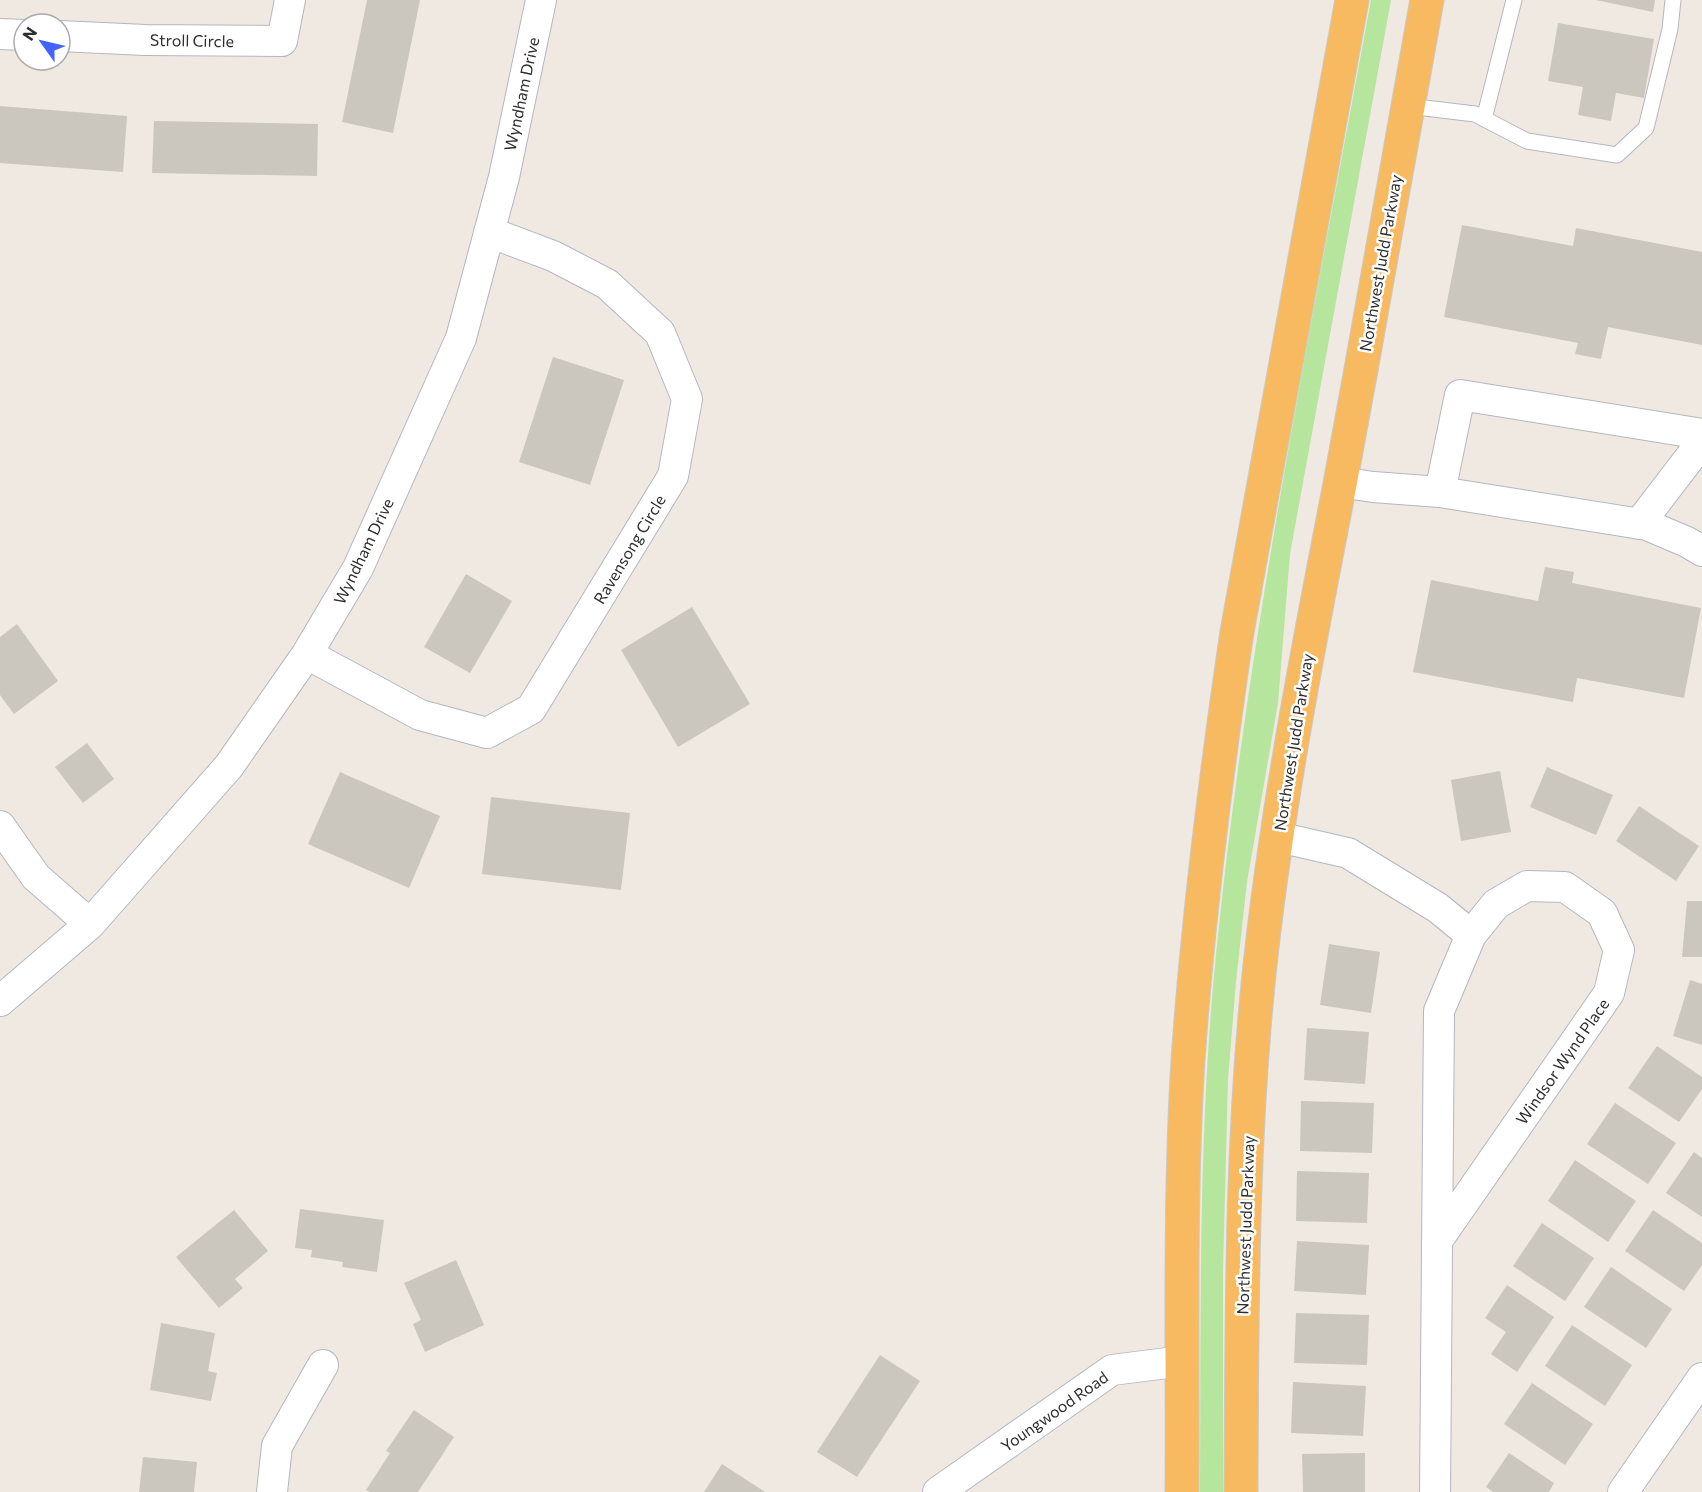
<svg xmlns="http://www.w3.org/2000/svg" width="1702" height="1492" font-family="Commissioner,sans-serif">
	<style>
		.green { fill: #b6e59e }
		.building { fill: #cbc7bf }
		.lines { fill: none; stroke-linecap: round; stroke-linejoin: round }
		.service-casing { stroke: #b4b7c1; stroke-width: 17 }
		.minor-casing { stroke: #b4b7c1; stroke-width: 32 }
		.trunk-casing { stroke: #c9c9c9; stroke-width: 35 }
		.service { stroke: #fff; stroke-width: 15 }
		.minor { stroke: #fff; stroke-width: 30 }
		.trunk { stroke: #f8ba60; stroke-width: 33 }
		.labels { text-anchor: middle; dominant-baseline: central; stroke-width: 5; stroke-linejoin: round; paint-order: stroke }
		.street-label { font-size: 16px; fill: #2e2e2e; stroke: #fff }
	</style>
	<rect width="100%" height="100%" fill="#efe9e1"/>
	<path class="green" d="M1371,0H1391L1290,554L1278,703L1247,882L1236,982L1228,1079L1223,1271V1492H1200C1201,1313 1198,1134 1216,955C1248,634 1313,317 1371,0Z"/>
	<path class="building" d="M367,0H420L393,133L342,122Z
		M1596,0H1655L1653,12Z
		M1558,23L1654,39L1644,98L1616,93L1611,121L1578,115L1583,87L1548,81Z
		M0,106L127,116L123,172L0,163Z
		M154,121L318,124L317,176L152,173Z
		M1462,225L1573,246L1576,228L1702,252V345L1608,327L1601,359L1575,354L1578,343L1444,317Z
		M553,357L624,380L590,485L519,462Z
		M1545,567L1574,572L1572,583L1701,608L1684,698L1577,678L1573,702L1413,672L1431,580L1538,601Z
		M466,574L512,601L470,673L424,647Z
		M692,607L750,704L678,747L621,650Z
		M17,624L58,681L14,714L0,695V637Z
		M87,743L114,779L83,803L55,767Z
		M1547,767L1613,795L1596,835L1530,807Z
		M1500,771L1511,832L1461,841L1451,780Z
		M340,772L440,816L409,888L308,844Z
		M491,797L630,813L621,890L482,874Z
		M1639,806L1699,846L1676,881L1616,841Z
		M1687,901H1702V957H1682Z
		M1329,944L1380,952L1371,1013L1320,1005Z
		M1690,980L1702,984V1045L1673,1036Z
		M1307,1028L1369,1032L1365,1084L1304,1080Z
		M1657,1046L1702,1077V1089L1679,1122L1628,1088Z
		M1301,1101L1374,1103L1372,1153L1300,1151Z
		M1615,1103L1676,1143L1648,1184L1587,1144Z
		M1694,1152L1702,1158V1217L1666,1193Z
		M1575,1160L1636,1201L1608,1242L1548,1201Z
		M1297,1171L1369,1173L1367,1223L1296,1221Z
		M300,1209L384,1220L377,1272L342,1267L343,1262L311,1257L312,1250L295,1248Z
		M234,1210L268,1251L235,1279L243,1288L219,1308L176,1257Z
		M1653,1210L1702,1243V1265L1684,1291L1625,1251Z
		M1542,1223L1594,1258L1565,1301L1513,1266Z
		M1297,1241L1369,1245L1366,1295L1294,1291Z
		M456,1260L484,1325L425,1352L413,1324L421,1320L404,1283Z
		M1611,1267L1672,1309L1646,1348L1584,1307Z
		M1507,1285L1554,1317L1517,1372L1491,1354L1506,1332L1485,1318Z
		M1296,1313L1369,1315L1367,1365L1294,1363Z
		M161,1323L215,1333L208,1371L217,1373L211,1401L150,1390Z
		M1572,1325L1632,1365L1605,1406L1545,1366Z
		M880,1355L920,1381L857,1477L817,1452Z
		M1293,1382L1366,1386L1363,1436L1291,1433Z
		M1532,1383L1593,1424L1565,1465L1504,1424Z
		M414,1410L454,1437L418,1492H370L366,1490L390,1453L386,1451Z
		M1365,1453V1492H1303L1302,1454Z
		M1509,1453L1554,1483L1549,1492H1493L1486,1487Z
		M143,1457L197,1462L194,1492H139Z
		M722,1464L765,1492H704Z"/>
	<g class="lines">
		<defs>
			<path id="service" d="M1408,106L1475,114L1527,141L1617,155L1646,128L1670,29L1673,0
				M1484,119L1514,0"/>
			<path id="minor" d="M0,34L24,35
				M60,36L145,40L282,41L290,0
				M1340,482L1373,487L1440,492L1647,525L1687,542L1702,551
				M1440,492L1460,395L1702,434
				M1639,524L1702,442
				M307,654L420,715L487,733L531,709L673,476L687,399L660,333L607,284L553,256L489,232
				M0,826L36,877L90,924
				M1278,837L1348,853L1438,908L1471,935L1439,1011L1435,1492
				M0,1001L90,924L229,766L307,654L358,568L461,338L504,177L541,0
				M1437,1241L1609,993L1619,950L1602,913L1565,887L1527,886L1496,904L1471,935
				M272,1492L277,1446L323,1365
				M938,1492L1112,1370L1183,1361
				M1623,1492L1702,1378"/>
			<path id="trunk" d="M1182,1492C1183,1348 1179,1204 1188,1060C1198,917 1216,774 1237,632L1352,0
				M1241,1492C1242,1310 1241,1128 1262,947C1280,792 1310,638 1340,484C1370,323 1398,162 1427,0"/>
		</defs>
		<use href="#service" class="service-casing"/>
		<use href="#minor" class="minor-casing"/>
		<use href="#trunk" class="trunk-casing"/>
		<use href="#service" class="service"/>
		<use href="#minor" class="minor"/>
		<use href="#trunk" class="trunk"/>
	</g>
	<g class="labels">
		<g class="street-label">
			<text transform="translate(192 40) rotate(1)">Stroll Circle</text>
			<text transform="translate(521 94) rotate(-78)">Wyndham Drive</text>
			<text transform="translate(1380 263) rotate(-80)">Northwest Judd Parkway</text>
			<text transform="translate(629 549) rotate(-59)">Ravensong Circle</text>
			<text transform="translate(363 551) rotate(-64)">Wyndham Drive</text>
			<text transform="translate(1293 742) rotate(-81)">Northwest Judd Parkway</text>
			<text transform="translate(1562 1061) rotate(-55)">Windsor Wynd Place</text>
			<text transform="translate(1245 1225) rotate(-88)">Northwest Judd Parkway</text>
			<text transform="translate(1054 1411) rotate(-35)">Youngwood Road</text>
		</g>
	</g>
	<g transform="translate(42 42) rotate(304)"><circle r="28" fill="#ffffff" stroke="#ababab" stroke-width="1.5"/>
	<path d="M0-4.5L10 22L0 15L-10 22Z" fill="#4264fb"/>
	<text y="-9" font-size="16" font-weight="bold" text-anchor="middle" fill="#2e2e2e">N</text>
	</g>
</svg>
